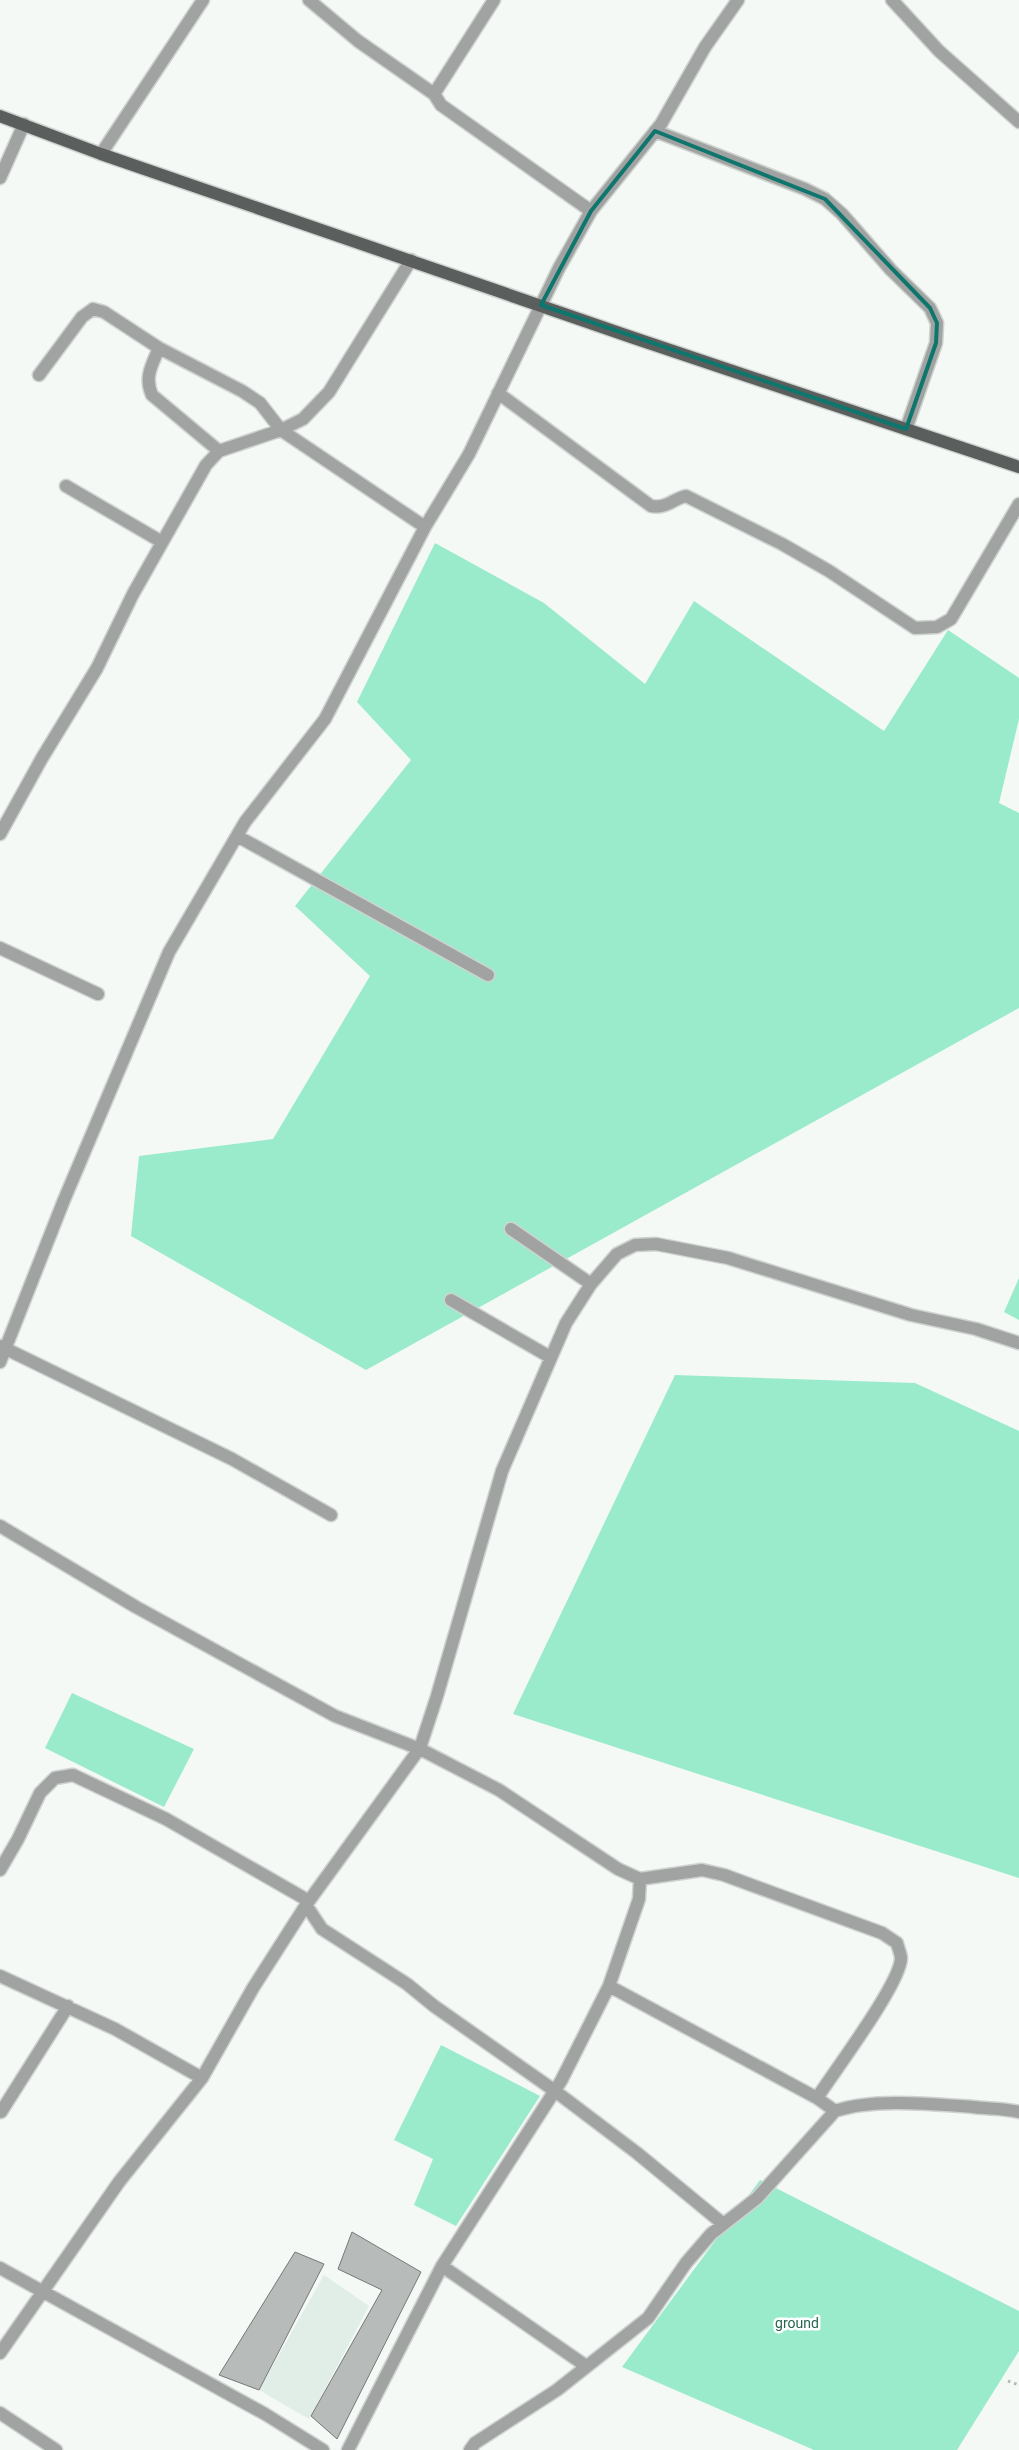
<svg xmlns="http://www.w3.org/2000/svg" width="1019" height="2450" font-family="Roboto,sans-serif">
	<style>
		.built { fill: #e1eee8 }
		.green { fill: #9aebcc }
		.building { fill: #b7bbb9; stroke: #757978 }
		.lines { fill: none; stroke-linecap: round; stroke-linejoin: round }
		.minor-casing { stroke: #ced3d0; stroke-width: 15 }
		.major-casing { stroke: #ced3d0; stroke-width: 15 }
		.path { stroke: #b4b9b6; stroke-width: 3; stroke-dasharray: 2.5 4; stroke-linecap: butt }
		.minor { stroke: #a1a3a2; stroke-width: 12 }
		.major { stroke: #5a5e5c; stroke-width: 12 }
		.marked { fill: none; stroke: #0f766e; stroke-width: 4; stroke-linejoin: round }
		.labels { text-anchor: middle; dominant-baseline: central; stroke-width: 5; stroke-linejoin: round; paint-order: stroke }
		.park-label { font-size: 14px; fill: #246550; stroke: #fff }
	</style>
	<rect width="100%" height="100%" fill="#f4f9f6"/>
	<path class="built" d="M324,2275L369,2306L309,2419L259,2390Z"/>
	<path class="green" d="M435,543L544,603L645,684L694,601L884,731L948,630L1019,678V719L999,803L1019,813V1008L366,1370L131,1236L139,1156L273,1139L370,976L295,906L411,760L357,702Z
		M1019,1278V1320L1004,1312Z
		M675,1375L915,1383L1019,1431V1878L513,1714Z
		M72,1693L194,1749L164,1807L45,1748Z
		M441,2045L540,2096L456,2226L414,2205L433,2159L394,2140Z
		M760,2180L1019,2311V2351L957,2450H814L622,2367Z"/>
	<path class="building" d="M352,2232L421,2272L337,2439L311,2416L382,2290L338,2269Z
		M295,2252L324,2264L259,2390L219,2375Z"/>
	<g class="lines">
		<defs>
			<path id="minor" d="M309,0L358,41L434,94L441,105L591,211
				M892,0L939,51L1019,122
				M434,94L494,0
				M655,131L805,189L825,199L842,214L891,270L930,308L937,323L936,343L906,429
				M101,154L203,0
				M0,178L24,124
				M159,348C152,365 144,377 152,395L219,451
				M39,375L82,317L93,309L104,312L159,348L242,391L260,403L281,430L425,527
				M498,393L651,506C666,509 673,499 686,496L782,544L829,571L915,628L937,627L951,619L1019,504
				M66,486L162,542
				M0,834L42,758L97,668L133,594L206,465L219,451L281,430L303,419L329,392L411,260
				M237,836L488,975
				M0,948L98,994
				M511,1229L591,1284
				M451,1300L550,1357
				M0,1346L232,1459L331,1515
				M0,1362L64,1200L169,952L245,822L325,719L425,527L469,454L559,268L591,211L661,124L705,47L738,0
				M0,1526L136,1607L335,1716L420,1749L499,1790L618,1869L640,1879L702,1870L724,1875L882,1933L897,1943C898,1948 901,1954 901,1958C901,1983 833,2073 817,2098
				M0,1870L18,1839L40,1793L55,1778L73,1775L166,1819L309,1901
				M306,1905L322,1929L407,1984L434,2006L555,2091L637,2153L722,2223
				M0,1976L115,2029L202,2078
				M609,1986L639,1899L640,1879
				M1,2112L68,2006
				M442,2266L586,2366
				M0,2268L265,2414L323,2450
				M0,2353L119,2182L202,2078L253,1988L306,1905L420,1748L437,1696L502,1471L566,1323L591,1284L617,1254L635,1245L656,1244L728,1258L911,1315L976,1329L1019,1343
				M0,2413L56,2450
				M348,2450L442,2266L561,2081L609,1986L817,2098L835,2111
				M470,2450L475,2443L557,2390L648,2318L686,2263L711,2234L757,2198L835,2111C874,2098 931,2104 973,2107C989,2109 1003,2108 1019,2112"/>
			<path id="major" d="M0,116L101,154L631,337L1019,467"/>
		</defs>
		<use href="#minor" class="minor-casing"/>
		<use href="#major" class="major-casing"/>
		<path class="path" d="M1008,2381L1019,2385"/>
		<use href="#minor" class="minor"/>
		<use href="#major" class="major"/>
	</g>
	<path class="marked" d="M655,131L825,199L930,308L937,323L936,343L906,429L541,305L591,211Z"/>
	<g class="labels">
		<g class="park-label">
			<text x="797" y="2323">ground</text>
		</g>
	</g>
</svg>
